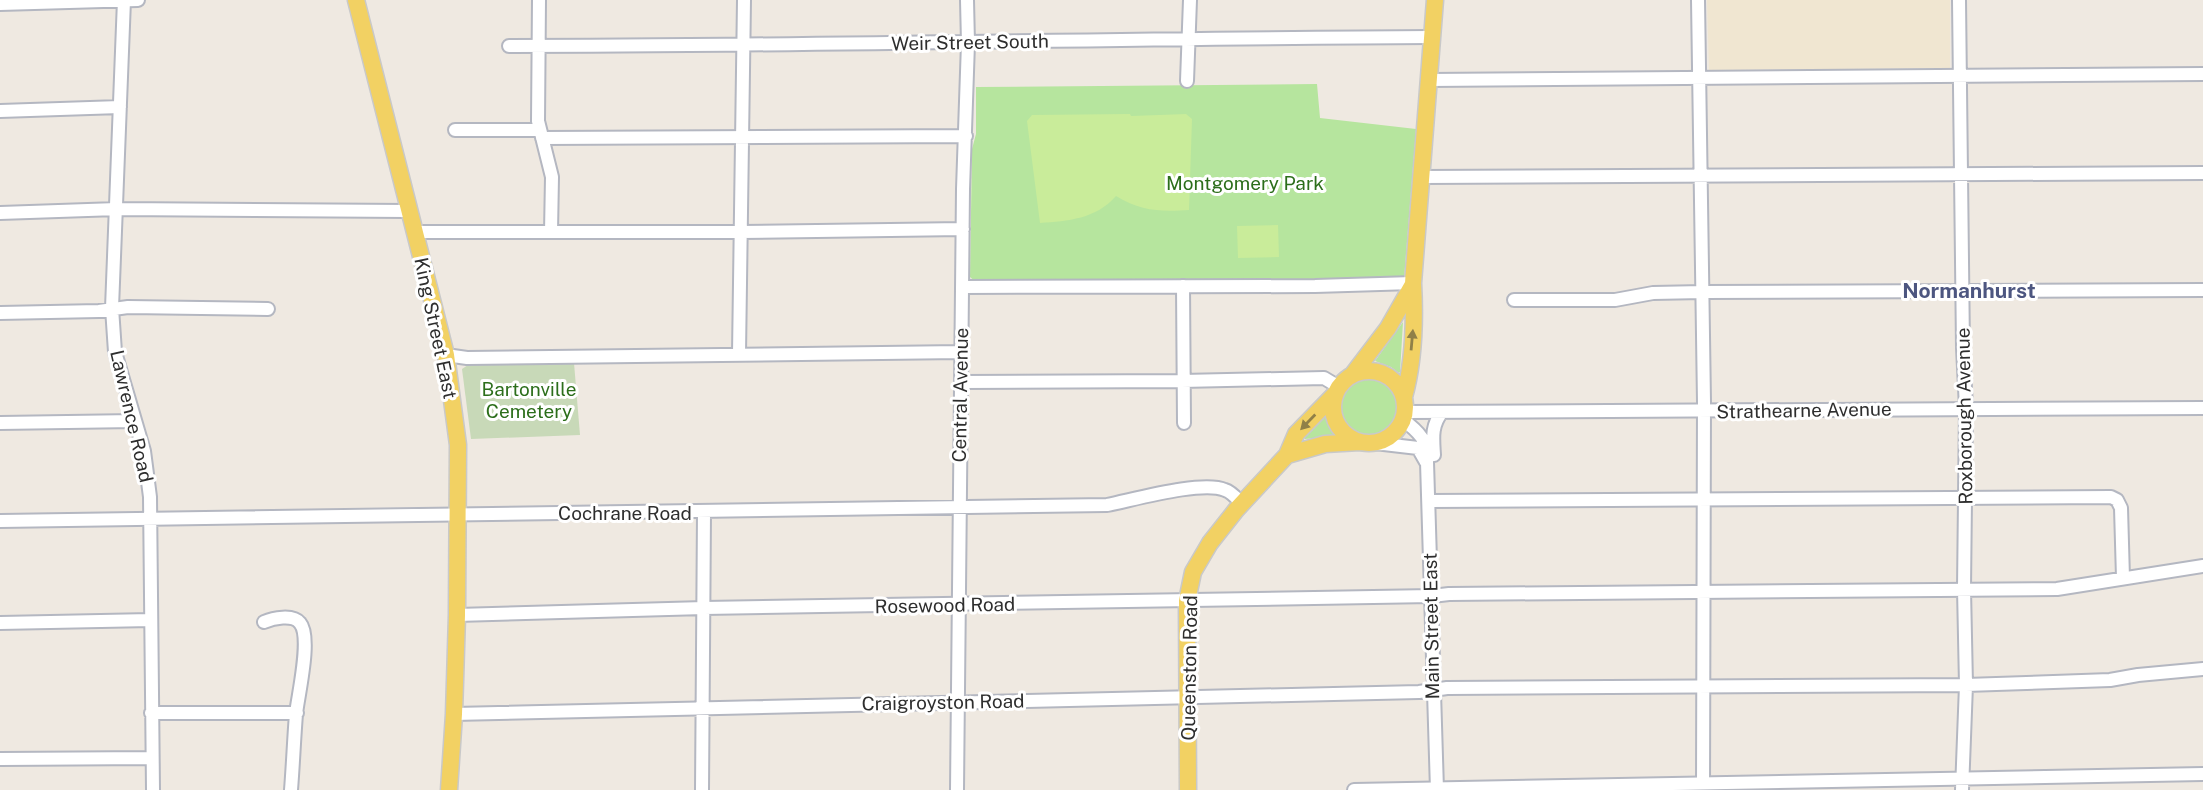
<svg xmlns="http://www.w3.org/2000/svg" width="2203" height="790" font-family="'Public Sans',sans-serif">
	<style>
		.education { fill: #f0e6d1 }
		.green { fill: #b6e59e }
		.cemetery { fill: #c8d9b8 }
		.pitch { fill: #c9ec9a }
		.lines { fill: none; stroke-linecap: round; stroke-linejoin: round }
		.minor-casing { stroke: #b4b7c1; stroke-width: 16 }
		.major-casing { stroke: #c9c9c9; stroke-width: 19 }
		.minor { stroke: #fff; stroke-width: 12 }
		.major { stroke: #f2d163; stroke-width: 16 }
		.oneway { fill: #908048 }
		.labels { text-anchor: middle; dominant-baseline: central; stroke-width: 6; stroke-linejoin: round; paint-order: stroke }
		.street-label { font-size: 19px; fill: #2e2e2e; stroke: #fff }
		.park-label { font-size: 19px; fill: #2c6e1b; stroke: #fff }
		.neighbourhood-label { font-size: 21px; font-weight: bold; fill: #4d5680; stroke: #fff }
	</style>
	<rect width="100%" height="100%" fill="#efe9e1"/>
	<path class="education" d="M1707,0H1950V68L1709,70Z"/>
	<path class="green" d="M1317,84L1320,118L1416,129L1404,279L977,283L970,277L972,149L976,134V87Z
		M1403,322L1400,372L1399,373L1391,367L1375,361Z
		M1339 406a30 30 0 1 1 60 0a30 30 0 1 1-60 0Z
		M1325,415L1336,436L1305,439V437Z"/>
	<path class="cemetery" d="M574,363L580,435L471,439L462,369L468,365Z"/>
	<path class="pitch" d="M1130,114L1131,116L1186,114L1192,119L1189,210C1160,212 1141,211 1116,196C1096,219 1068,221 1040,223L1027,121L1032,115Z
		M1278,225L1279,257L1238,258L1237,226Z"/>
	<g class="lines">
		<defs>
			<path id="minor" d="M124,0L112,308L115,352L144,451L150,497L153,790
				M539,0L538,121L552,177L551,232
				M1698,0L1704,402L1703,790
				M1959,0L1963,348L1966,408L1964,589L1966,685L1962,790
				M0,4L138,0
				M509,46C816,46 1124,38 1432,37
				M1428,80L2203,74
				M1187,81L1190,0
				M0,111L120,107
				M455,130H539
				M542,138L966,136
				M1422,177L2203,173
				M0,213L117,209L409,211
				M415,232H741L963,229
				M1183,286L1184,423
				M962,287L1315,286L1413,283
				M1514,300H1615L1653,293L1703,292L2203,290
				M0,313L99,311L128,307L268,309
				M739,354L744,0
				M446,355L467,358L961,352
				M961,382L1182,381L1324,378L1339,387
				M1405,412L2203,408
				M1403,420C1417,430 1431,443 1427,462L1437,790
				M0,423L135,421
				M1375,443L1418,448L1426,462
				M1434,455C1433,438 1431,426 1442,412
				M1429,501L2111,497L2117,500L2121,508L2123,578
				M0,521L1107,505C1133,500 1202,480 1225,490C1232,492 1237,499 1242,504
				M457,615L704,608L1432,596L1449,594L2057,589L2203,566
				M264,622C273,618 293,614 300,623C312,637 298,695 296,714C294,739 293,765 291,790
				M0,623L151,620
				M151,713H297
				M454,714L1419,692L1447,688L1966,685L2110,680L2138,675L2203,669
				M0,759L152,758
				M702,790L704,513
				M957,790L963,189L968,43L967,0
				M1354,790L2203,774"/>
			<path id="major" d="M356,0L446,355L458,445L457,615L454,714L449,790
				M1333 407a36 36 0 1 1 72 0a36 36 0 1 1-72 0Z
				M1353,374L1388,328L1412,286
				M1404,397C1414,361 1415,320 1413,283L1435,0
				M1287,455L1325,444L1360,442
				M1188,790L1187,601L1193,572L1210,543L1236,510L1287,455L1296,434L1336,393"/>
		</defs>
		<use href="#minor" class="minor-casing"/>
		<use href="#major" class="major-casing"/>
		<use href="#minor" class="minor"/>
		<use href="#major" class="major"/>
	</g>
	<defs><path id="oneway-solid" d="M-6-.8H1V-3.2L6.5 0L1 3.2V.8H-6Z" transform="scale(1.75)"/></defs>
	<g class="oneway">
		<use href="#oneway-solid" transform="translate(1412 340) rotate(-85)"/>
		<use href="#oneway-solid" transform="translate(1308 422) rotate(134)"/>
	</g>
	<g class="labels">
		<g class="street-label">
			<text transform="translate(970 42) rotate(-1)">Weir Street South</text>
			<text transform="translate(436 328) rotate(78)">King Street East</text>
			<text transform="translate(960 395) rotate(-89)">Central Avenue</text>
			<text transform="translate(1804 410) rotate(-1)">Strathearne Avenue</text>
			<text transform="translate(132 416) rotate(77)">Lawrence Road</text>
			<text transform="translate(1964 416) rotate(-91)">Roxborough Avenue</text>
			<text x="625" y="513">Cochrane Road</text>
			<text transform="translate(945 605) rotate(-1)">Rosewood Road</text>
			<text transform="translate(1431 626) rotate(-91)">Main Street East</text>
			<text transform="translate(1189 668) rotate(-89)">Queenston Road</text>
			<text transform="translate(943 702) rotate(-1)">Craigroyston Road</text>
		</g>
		<g class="park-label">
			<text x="1245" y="183">Montgomery Park</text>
			<text x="529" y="389">Bartonville<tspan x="529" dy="22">Cemetery</tspan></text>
		</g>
		<g class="neighbourhood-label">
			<text x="1969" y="290">Normanhurst</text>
		</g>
	</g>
</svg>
